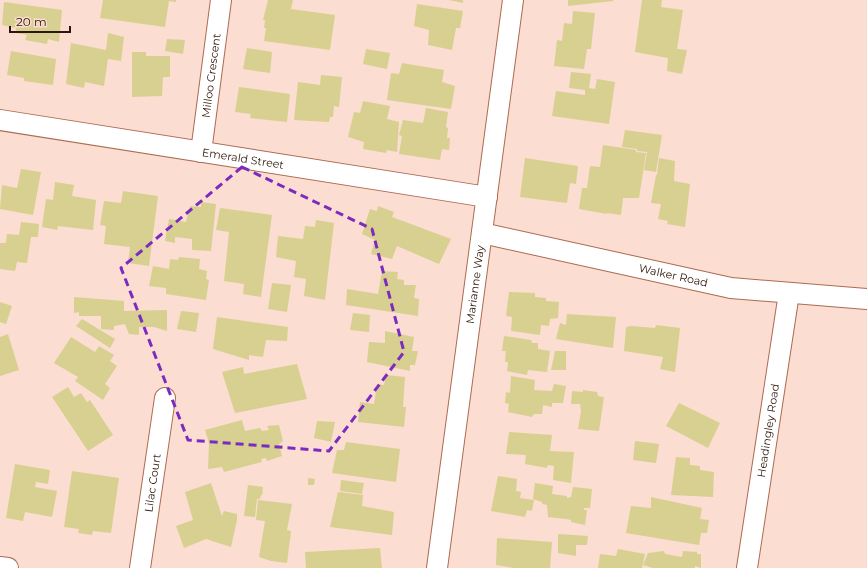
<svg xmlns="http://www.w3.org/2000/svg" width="867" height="568" font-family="Montserrat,sans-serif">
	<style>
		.building { fill: #d8d090 }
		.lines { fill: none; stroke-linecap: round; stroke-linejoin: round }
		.minor-casing { stroke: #ad6a51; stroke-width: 22 }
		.minor { stroke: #fff; stroke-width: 20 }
		.marked { fill: none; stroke: #7b2cbf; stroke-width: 3; stroke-dasharray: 8 5; stroke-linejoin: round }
		.labels { text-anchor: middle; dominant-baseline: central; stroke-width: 4; stroke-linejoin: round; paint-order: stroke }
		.street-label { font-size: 11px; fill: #2f150b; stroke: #fbddd1 }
	</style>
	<rect width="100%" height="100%" fill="#fbddd1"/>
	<path class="building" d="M103,0H176V2L169,1L165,27L100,18Z
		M268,0H293L291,9L335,15L330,50L264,41L266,28H264L265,20H263Z
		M449,0H463V3Z
		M568,0H613V1L568,6Z
		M642,0H662L661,7L683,10L677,49L687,50L682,74L667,71L668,58L635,52Z
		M4,2L62,10L59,42L48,39L47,44L25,40L27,35L16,33V28L2,25Z
		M417,4L463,11L460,28H456L452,50L428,45L429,30L414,26Z
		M573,11L595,13L591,49H587L584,69L554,66L557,40L562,41L564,23L572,24Z
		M108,33L124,37L121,61L108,59L104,86L85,82L84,88L66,84L71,43L106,50Z
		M167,39L185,40L183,54L165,51Z
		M247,48L272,52L270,73L243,69Z
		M366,49L390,53L387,69L363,64Z
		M11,51L56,59L53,85L24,81V78L7,75Z
		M132,52H146V56H170V77H163L162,96L132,97Z
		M402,63L444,70L442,82L455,86L451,109L387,100L391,73L399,74Z
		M571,72L591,74L589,88L595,89L597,79L615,82L609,124L552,116L556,91L585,95V90L569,88Z
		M321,75L342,77L339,107L334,106L333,117H330L329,122L294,120L298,82L320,85Z
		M239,87L290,94L287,122L250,118L251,114L235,112Z
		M363,101L390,106L387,119L399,122L397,152L387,150L386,153L363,149L364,142L348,137L354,112L360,113Z
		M426,108L448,112L446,127L448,128L447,138H450L449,150L442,149L440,160L399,154L402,136L399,135L403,120L423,123Z
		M625,130L662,135L656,172L644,170L647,152L637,151V149L622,147Z
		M603,145L636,150V152L646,153L639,198H623L621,215L607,213V214L579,209L582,188H587L590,166L600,167Z
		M525,158L578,166L576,184L570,183L567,203L520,197Z
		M659,158L675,161L674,181L690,184L685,227L667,224L668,221L658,219L661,204L651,203L656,175H657Z
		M21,169L41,172L33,215L0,209L2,185L17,188Z
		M55,182L74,185L72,196L96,200L93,230L58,226L57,230L42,227L46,199L53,200Z
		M123,191L158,196L149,266L128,263L130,247L104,244L106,226L100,225L104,201L121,203Z
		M201,202L216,204L211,251L192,250V239L175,237V243L165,241L169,219L186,222L190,206L201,207Z
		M378,206L394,212L392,217L451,239L439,264L397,246L392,259L371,254L375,240L362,234L370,209L377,211Z
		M220,208L272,215L261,297L243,294L244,284L224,281L229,232L216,230Z
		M316,220L334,223L325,300L304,296L306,279L294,277L296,261L276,257L278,236L303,239L305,226L315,227Z
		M21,222L39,224L38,237H31L27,263L17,262L15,271L0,269V243H6L7,234L19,235Z
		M179,257L200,259L199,269L207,271L206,279L209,280L206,300L166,294V288L149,286L153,266L169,269L170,259L178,260Z
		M382,271L398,272L397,279L404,280V285H416L414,298L419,299L418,316L346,305L347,289L378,294Z
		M272,283L291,285L287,312L268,309Z
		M509,292L535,293V297L546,298V301L559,302L558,318L550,319L549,326L541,325L540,335L511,331L512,317L506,316Z
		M74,297L124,301V311L167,310V331L154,327H139V335L129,334L125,324L114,326V330L101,329V316H79V312L74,313Z
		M0,302L12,306L6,324L0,322Z
		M181,311L199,313L196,332L177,329Z
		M353,313L370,315L369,332L350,330Z
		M567,314L616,317L613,348L556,339L560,323L566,325Z
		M217,317L288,327L287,341L266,340L263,357L249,355V360L213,349Z
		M82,319L115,339L110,348L76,326Z
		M656,325L680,328L675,372L660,369L663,357L624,351L626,327L631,326L655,328Z
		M385,331L414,337L412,351H418L415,365H410V371L367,362L369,342L385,343Z
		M8,334L19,370L0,376V337Z
		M504,336L531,340L532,343H538V349L550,351L547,372L528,370L527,375L507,371L508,362H505L506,351H502Z
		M71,337L95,352L99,346L114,355L110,361L117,366L105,384L110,388L103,400L75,381L78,377L54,363Z
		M555,351H566V370H551Z
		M297,364L307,399L235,413L222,372L243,367L244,374Z
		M386,375L405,377L403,407H406L404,427L358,422L360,402L374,404L377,384L384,385Z
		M511,376L535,380L534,390L552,391L554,384L566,386L563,403H552V407L543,405L542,414H534L532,417L508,412L509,404L505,403L506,392L510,393Z
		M68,387L74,397L81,393L87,402L90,400L113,435L88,451L52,397Z
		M583,390L597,392L598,396L604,397L599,431L578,429L581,411L580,404H571L572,391L583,392Z
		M679,403L720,423L708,448L666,426Z
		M242,420L245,431L260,428L262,431L269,430L267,426L279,425L283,441L279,444L282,456L267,461L266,458L261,459L262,462L224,472L222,467L208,469L209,443L205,430Z
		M317,421L335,422L331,442L314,438Z
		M509,432L552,435L550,451L574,452L571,483L553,480L554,466L548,465L547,468L525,464L526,455L506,454Z
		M635,441L659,444L656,463L633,460Z
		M346,442L400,449L396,482L332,473L337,450H344Z
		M676,457L690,458V465L700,466V470L714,472L713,497L671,495Z
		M15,464L50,470L48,484L36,482L35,487L57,491L52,517L25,512L23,521L6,518Z
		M72,471L119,478L111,533L93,531L92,535L78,533L79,529L64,527Z
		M498,476L517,479L516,491L521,492L520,498L534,500L532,511L527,510L525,517L491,511Z
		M308,478L315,479L314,485H308Z
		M341,480L364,483L362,494L340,491Z
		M211,483L222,516L224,511L237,514V520L231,547L206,539L184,548L176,526L193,520L185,492Z
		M535,483L553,486L552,494L567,496V498L571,497L573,487L592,489L590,508H584V510H587L585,525L571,522V520L566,519L548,517L547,505L542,504V502L533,499Z
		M248,485L263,487L262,495H261L260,499H257L255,517L244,516Z
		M338,492L363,495L362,506L394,512L392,535L330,527Z
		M651,497L702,508L700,519L709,520L707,533H701L699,545L626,533L631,506L651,508Z
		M258,500L292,504L287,530L291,531L287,563L271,561L259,557L265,521L256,520Z
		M558,534L588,536L587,545H576V556L558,553Z
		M497,538L552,542L550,568H514L496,565Z
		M380,548L382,568H306L305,552Z
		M618,549L645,554L642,568H598L600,554L616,556Z
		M664,551L665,554L682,557L683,551L697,552V554H701V568L695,566V568H653L643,565L648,553Z"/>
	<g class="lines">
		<defs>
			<g id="minor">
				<path id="s1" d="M0,120L487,197"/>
				<path id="s2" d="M201,152L221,0"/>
				<path id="s3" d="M482,233L731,288L867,299"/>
				<path d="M0,567L8,568"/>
				<path id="s4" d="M140,568L165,398"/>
				<path id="s5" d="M437,568L513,0"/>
				<path id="s6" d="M747,568L789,293"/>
			</g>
		</defs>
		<use href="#minor" class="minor-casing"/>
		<use href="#minor" class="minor"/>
	</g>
	<path class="marked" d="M242,167L372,229L404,352L329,451L188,440L121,268Z"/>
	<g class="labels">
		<g class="street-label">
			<text stroke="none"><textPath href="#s2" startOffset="77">Milloo Crescent</textPath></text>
			<text stroke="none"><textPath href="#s1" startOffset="246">Emerald Street</textPath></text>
			<text stroke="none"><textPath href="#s3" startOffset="196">Walker Road</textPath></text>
			<text stroke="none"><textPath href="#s5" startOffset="286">Marianne Way</textPath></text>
			<text stroke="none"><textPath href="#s6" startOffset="139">Headingley Road</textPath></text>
			<text stroke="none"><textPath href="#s4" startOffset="86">Lilac Court</textPath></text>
		</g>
	</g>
	<path d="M10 26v6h60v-6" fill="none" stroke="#2f150b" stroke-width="2"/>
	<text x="16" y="26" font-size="12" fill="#2f150b" stroke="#fbddd1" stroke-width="3" paint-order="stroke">20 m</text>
</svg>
